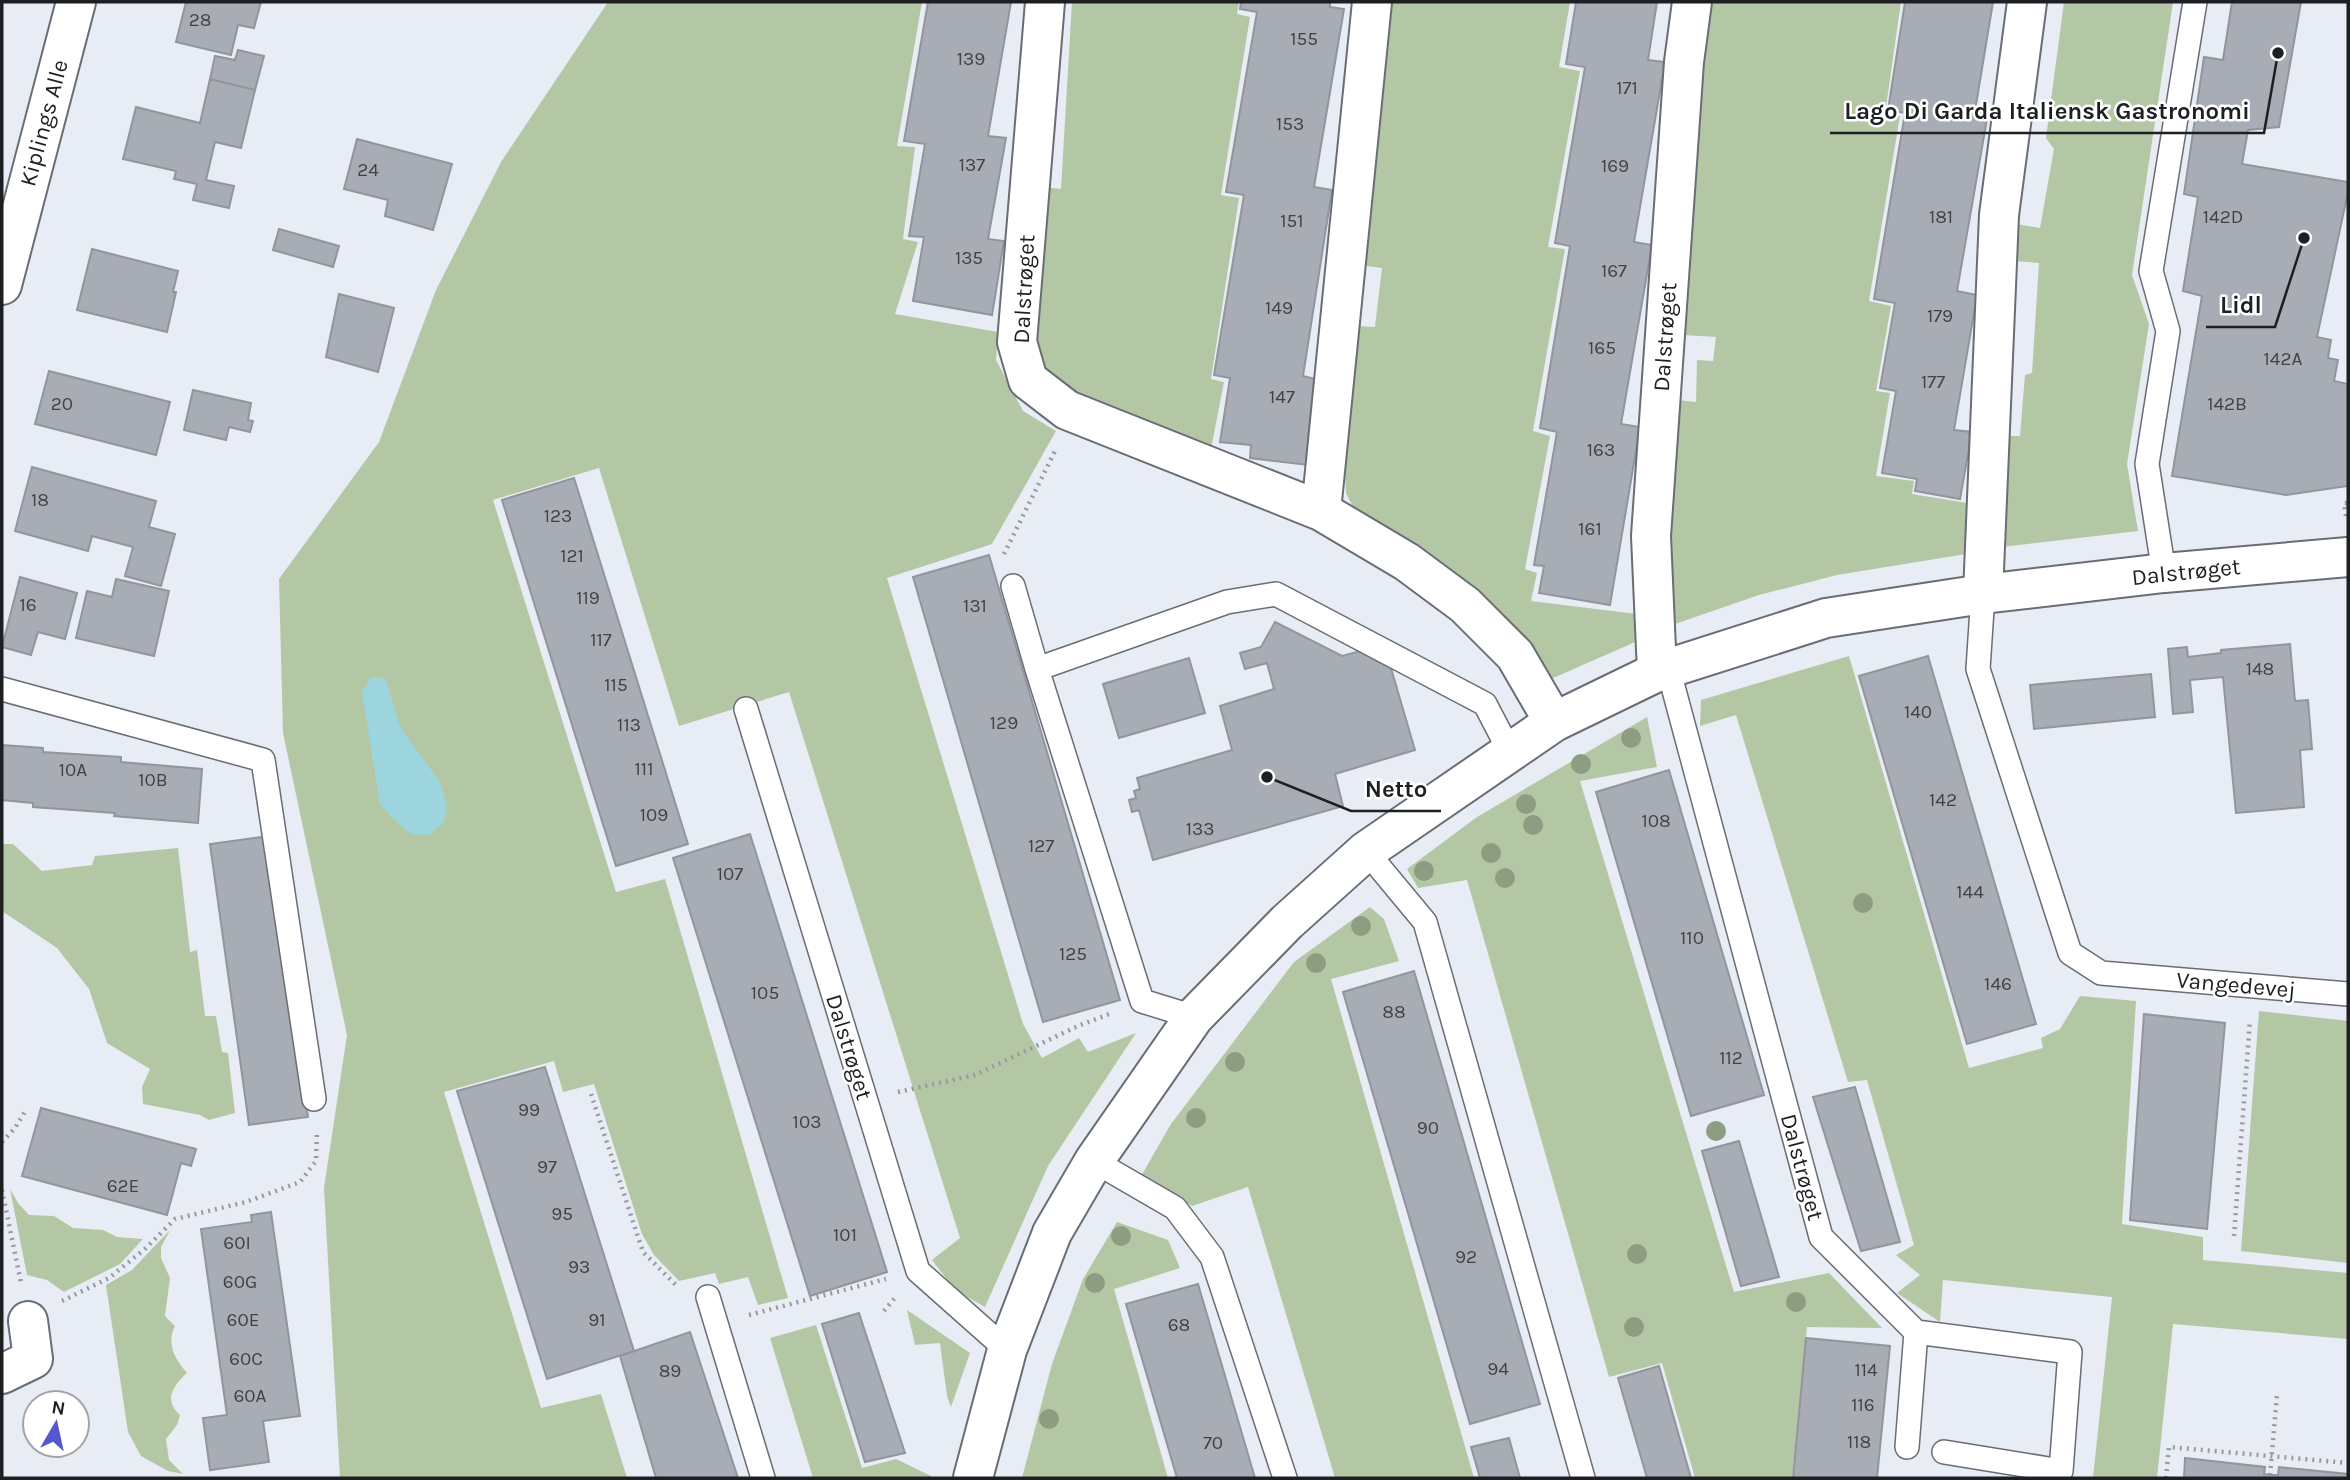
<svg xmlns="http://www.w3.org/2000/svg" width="2350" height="1480" font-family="Karla,sans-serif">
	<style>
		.green { fill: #b4c7a4 }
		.water { fill: #9cd5de }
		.building { fill: #a8adb5; stroke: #91959d; stroke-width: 2 }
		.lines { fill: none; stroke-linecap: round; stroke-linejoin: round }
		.service-casing { stroke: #696d75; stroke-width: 26 }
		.minor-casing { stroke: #696d75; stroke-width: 42 }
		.path { stroke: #969aa0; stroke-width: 4.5; stroke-dasharray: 2 5; stroke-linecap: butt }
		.service { stroke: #fff; stroke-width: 23 }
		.minor { stroke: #fff; stroke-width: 38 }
		.tree { fill: #8c9d81 }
		.labels { text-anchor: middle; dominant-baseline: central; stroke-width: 5; stroke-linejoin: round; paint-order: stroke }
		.number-label { font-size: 19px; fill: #404247 }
		.street-label { font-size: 23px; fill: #1e1f22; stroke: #fff }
		.leader { fill: none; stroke: #1e1f22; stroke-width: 2.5 }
		.callout-dot { fill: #1e1f22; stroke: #fff; stroke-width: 2.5 }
		.callout-label { font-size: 24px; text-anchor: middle; font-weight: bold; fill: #1e1f22; stroke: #fff; stroke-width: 5; stroke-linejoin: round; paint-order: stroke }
	</style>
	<rect width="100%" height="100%" fill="#e7ecf5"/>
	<path class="green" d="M608,2H922L897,146L915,147L903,239L918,242L895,314L998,332L996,360L1023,411L1056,431L992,544L887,578L1023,1024L1042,1058L1079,1038L1088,1052L1136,1033L1048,1166L985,1307L955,1290L932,1260L960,1238L789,692L679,726L599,468L493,500L616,892L665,879L788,1298L758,1305L748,1277L719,1284L715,1273L679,1281L654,1255L642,1234L594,1084L563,1092L554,1061L444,1092L541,1408L601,1394L627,1478H340L324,1188L347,1035L283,733L279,579L379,442L436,290L501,162Z
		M1072,2H1239L1237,14L1250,17L1221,195L1239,198L1211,379L1224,382L1211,449L1083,400L1037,363L1034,344L1043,187L1061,189Z
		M1386,2H1570L1559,67L1580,71L1548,247L1565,249L1533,431L1550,436L1525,569L1537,573L1531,601L1637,614L1642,639L1551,679L1522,634L1485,599L1377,522L1354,509L1346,493L1345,473L1356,326L1375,327L1382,268L1360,265Z
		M1710,2H1901L1885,114L1900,116L1869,301L1891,306L1876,391L1890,393L1876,476L1914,481L1912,494L1967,503L1966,554L1837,575L1759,595L1675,624C1666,550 1672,475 1677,400L1696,402L1697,360L1713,361L1716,337L1683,335L1700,116L1702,60Z
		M2064,2H2173L2132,275L2149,324L2127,464L2138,531L2001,547L2002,436H2020L2025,375L2032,373L2039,263L2014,261L2016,224L2040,228L2054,149L2046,138Z
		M1849,656L1969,1068L2043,1048L2041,1038L2060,1029L2080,996L2136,1001L2122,1224L2203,1237V1260L2348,1273V1339L2173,1324L2157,1478H2093L2112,1297L1943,1280L1940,1322L1897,1293L1920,1275L1896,1255L1914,1245L1867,1080L1848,1082L1736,715L1700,726L1701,700Z
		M1647,717L1657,767L1580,781L1734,1292L1829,1273L1882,1328L1807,1327L1792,1478H1695L1662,1363L1609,1377L1467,880L1418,888L1407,869L1477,817Z
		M2,844H13L42,871L92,865L95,856L178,848L190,952L197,950L205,1016H216L222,1052L228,1053L235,1113L209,1120L200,1115L143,1104L142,1087L150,1069L107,1043L89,989L57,948L2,911Z
		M1370,907L1384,919L1399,961L1331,979L1474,1478H1335L1248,1187L1192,1206L1141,1176L1171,1124L1294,962Z
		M2259,1011L2348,1021V1263L2241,1251Z
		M10,1189L18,1203L29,1215L54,1216L73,1228L103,1230L117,1237L143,1239L120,1264L64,1292L47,1280L27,1275Z
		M1117,1222L1168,1240L1180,1268L1114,1289L1168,1478H1022L1052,1364L1083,1279Z
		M170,1230L161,1247V1258L170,1278L165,1316L175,1326C166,1344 175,1359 187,1373C173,1386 163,1400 180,1415L177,1425L166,1439L169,1460L183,1474L168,1471L141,1456L128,1432L106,1285L132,1270Z
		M907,1310L970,1353L951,1407L947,1396L940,1343L915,1345Z
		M816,1325L862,1468L896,1459L931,1476V1478H813L770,1338Z"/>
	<path class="water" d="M379,677L386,680L400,727L440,782L447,808L443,823L429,835L411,834L394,820L380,804L362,692L370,678Z"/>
	<path class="building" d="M186,2H261L254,28L238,25L231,55L176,42Z
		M928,2H1011L988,136L1006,138L988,239L1004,241L992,315L913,301L924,237L909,236L925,144L904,141Z
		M1241,2H1330V7L1344,9L1314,187L1332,190L1303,376L1319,380L1308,465L1250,458L1251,445L1220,442L1230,378L1214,375L1244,195L1226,192L1257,12L1240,9Z
		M1576,2H1657L1648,60L1665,62L1634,242L1652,245L1621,424L1640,427L1610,605L1539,593L1544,566L1534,565L1557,432L1540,428L1570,246L1555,243L1585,67L1566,64Z
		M1905,2H1993L1975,111L1988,113L1957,291L1977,295L1954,430L1972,432L1960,499L1915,491L1917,479L1882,473L1896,391L1880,388L1895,303L1874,299L1905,113L1888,110Z
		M2232,2H2301L2279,127L2248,130L2242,164L2348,182V192L2317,337L2331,340L2328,358L2338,360L2334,381L2348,384V486L2286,495L2172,476L2202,296L2183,291L2198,197L2184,194L2204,57L2223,60Z
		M238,50L264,56L255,90L210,79L215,56L235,60Z
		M210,79L255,90L241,148L215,142L206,180L234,186L229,208L193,200L197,184L174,179L176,171L123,159L136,107L200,123Z
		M357,139L452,164L433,230L385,216L388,200L344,189Z
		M279,229L339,246L333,267L273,250Z
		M92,249L178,271L173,292H176L167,332L77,310Z
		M339,294L394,308L378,372L326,357Z
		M49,371L170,402L156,455L35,424Z
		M193,390L251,403L248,420L253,421L250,432L229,427L226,440L184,430Z
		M32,467L156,501L149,527L175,534L161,586L125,576L133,547L92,536L88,551L15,531Z
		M574,478L688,844L616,866L502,500Z
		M989,555L1120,1000L1043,1022L913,577Z
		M20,577L77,593L65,639L38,632L31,655L2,647Z
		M116,579L169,591L154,656L76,638L87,591L112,597Z
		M1275,622L1342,656L1368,649L1388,658L1415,750L1335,774L1343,806L1153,860L1139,810L1132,812L1129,800L1136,798L1134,791L1140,789L1137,778L1232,750L1220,706L1274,689L1267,663L1245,669L1240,653L1261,647Z
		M2290,644L2295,701L2308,700L2312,749L2300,750L2304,807L2236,813L2223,677L2190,680L2193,712L2173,714L2168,649L2187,647L2188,657L2221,653V650Z
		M1928,656L2036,1024L1967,1044L1859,676Z
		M1189,658L1205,713L1119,738L1103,684Z
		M2151,674L2155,717L2034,729L2030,685Z
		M2,745L43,748V752L121,757V762L202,769L198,823L114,816L115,813L33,807V803L2,800Z
		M1669,770L1764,1095L1691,1116L1596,792Z
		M750,834L887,1272L810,1296L673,858Z
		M269,836L308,1117L249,1125L210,844Z
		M1414,971L1540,1404L1470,1424L1343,992Z
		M2144,1014L2225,1023L2207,1229L2130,1220Z
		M545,1067L634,1351L547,1379L457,1091Z
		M1855,1087L1900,1242L1861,1251L1813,1097Z
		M41,1108L196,1149L191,1166L181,1163L167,1215L22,1176Z
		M1739,1141L1779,1277L1741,1286L1702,1151Z
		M271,1212L300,1416L263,1421L269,1462L210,1470L203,1418L227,1415L201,1229L252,1222L251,1215Z
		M1198,1284L1255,1478H1177L1126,1304Z
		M859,1313L905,1453L865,1462L822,1324Z
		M690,1332L738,1478H656L620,1356Z
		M1806,1338L1890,1346L1877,1478H1793Z
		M1659,1366L1691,1478H1647L1618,1378Z
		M1509,1438L1520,1478H1480L1471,1447Z
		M2185,1458L2265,1467L2264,1474L2270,1475H2278L2279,1467L2348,1474V1478H2184Z"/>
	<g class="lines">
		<defs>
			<path id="service" d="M2164,573L2147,464L2168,331L2151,271L2195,2
				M1013,586L1037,669L1142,1001L1194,1017
				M1983,594L1978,669L2070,953L2101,973L2348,994
				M1668,668L1821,1237L1916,1332L2070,1352L2061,1471L1944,1452
				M1037,669L1227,602L1276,594L1485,704L1510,752
				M2,689L263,760L314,1099
				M746,709L918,1271L1007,1350
				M1366,851L1425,922L1583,1478
				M1094,1161L1175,1208L1212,1257L1285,1478
				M708,1297L763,1478
				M1907,1447L1916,1332"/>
			<path id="minor" d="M1045,2L1017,342L1028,380L1067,410L1321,511L1407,562L1465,605L1515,655L1554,722
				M2,285L76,2
				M1321,511L1372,2
				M1983,594L1999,215L2027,2
				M1657,672L1651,536L1684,62L1692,2
				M2,1374L33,1359L28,1321
				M973,1478L1007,1350L1052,1233L1094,1161L1194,1017L1287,922L1366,851L1554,722L1657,672L1826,618L1983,594L2164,573L2348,557"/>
		</defs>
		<use href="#service" class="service-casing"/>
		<use href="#minor" class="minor-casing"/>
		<path class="path" d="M2346,516L2344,503H2348
			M1004,554L1056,449
			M898,1092L975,1075L1078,1026L1112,1013
			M591,1094L643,1252L678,1287
			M2,1142L15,1128L26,1110
			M2,1190L21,1283
			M2234,1236L2250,1020
			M62,1301L109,1278L146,1248L175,1219L246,1202L300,1182L316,1161L317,1131
			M884,1311L897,1295
			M749,1315L886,1279
			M2270,1475L2277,1395
			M2166,1478L2169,1447L2348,1463"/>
		<use href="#service" class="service"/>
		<use href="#minor" class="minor"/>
	</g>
	<g class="tree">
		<circle cx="1631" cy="738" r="10"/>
		<circle cx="1581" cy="764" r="10"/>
		<circle cx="1526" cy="804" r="10"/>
		<circle cx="1533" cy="825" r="10"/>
		<circle cx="1491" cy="853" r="10"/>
		<circle cx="1424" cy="871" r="10"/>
		<circle cx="1505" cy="878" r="10"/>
		<circle cx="1863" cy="903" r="10"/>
		<circle cx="1361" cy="926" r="10"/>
		<circle cx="1316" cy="963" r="10"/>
		<circle cx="1235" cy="1062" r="10"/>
		<circle cx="1196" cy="1118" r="10"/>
		<circle cx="1716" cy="1131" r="10"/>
		<circle cx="1121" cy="1236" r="10"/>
		<circle cx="1637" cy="1254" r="10"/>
		<circle cx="1095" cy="1283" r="10"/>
		<circle cx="1796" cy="1302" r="10"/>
		<circle cx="1634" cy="1327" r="10"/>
		<circle cx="1049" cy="1419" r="10"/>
	</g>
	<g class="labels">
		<g class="number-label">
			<text x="200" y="20">28</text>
			<text x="1304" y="39">155</text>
			<text x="971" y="59">139</text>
			<text x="1627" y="88">171</text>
			<text x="1290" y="124">153</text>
			<text x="972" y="165">137</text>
			<text x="1615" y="166">169</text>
			<text x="368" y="170">24</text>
			<text x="1941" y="217">181</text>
			<text x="2223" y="217">142D</text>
			<text x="1292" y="221">151</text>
			<text x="969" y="258">135</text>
			<text x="1614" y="271">167</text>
			<text x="1279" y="308">149</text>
			<text x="1940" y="316">179</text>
			<text x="1602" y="348">165</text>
			<text x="2283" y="359">142A</text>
			<text x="1933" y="382">177</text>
			<text x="1282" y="397">147</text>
			<text x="62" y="404">20</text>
			<text x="2227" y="404">142B</text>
			<text x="1601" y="450">163</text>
			<text x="40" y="500">18</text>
			<text x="558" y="516">123</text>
			<text x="1590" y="529">161</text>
			<text x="572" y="556">121</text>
			<text x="588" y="598">119</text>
			<text x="28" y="605">16</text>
			<text x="975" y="606">131</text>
			<text x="601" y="640">117</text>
			<text x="2260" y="669">148</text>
			<text x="616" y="685">115</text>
			<text x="1918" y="712">140</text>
			<text x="1004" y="723">129</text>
			<text x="629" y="725">113</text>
			<text x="644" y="769">111</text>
			<text x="73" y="770">10A</text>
			<text x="153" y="780">10B</text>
			<text x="1943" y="800">142</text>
			<text x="654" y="815">109</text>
			<text x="1656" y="821">108</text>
			<text x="1200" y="829">133</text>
			<text x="1041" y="846">127</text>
			<text x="730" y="874">107</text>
			<text x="1970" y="892">144</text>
			<text x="1692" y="938">110</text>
			<text x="1073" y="954">125</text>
			<text x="1998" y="984">146</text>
			<text x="765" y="993">105</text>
			<text x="1394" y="1012">88</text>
			<text x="1731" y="1058">112</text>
			<text x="529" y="1110">99</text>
			<text x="807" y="1122">103</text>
			<text x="1428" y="1128">90</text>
			<text x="547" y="1167">97</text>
			<text x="123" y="1186">62E</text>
			<text x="562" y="1214">95</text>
			<text x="845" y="1235">101</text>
			<text x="237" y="1243">60I</text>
			<text x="1466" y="1257">92</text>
			<text x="579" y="1267">93</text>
			<text x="240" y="1282">60G</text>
			<text x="243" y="1320">60E</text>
			<text x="597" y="1320">91</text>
			<text x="1179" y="1325">68</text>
			<text x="246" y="1359">60C</text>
			<text x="1498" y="1369">94</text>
			<text x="1866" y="1370">114</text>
			<text x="670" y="1371">89</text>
			<text x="250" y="1396">60A</text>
			<text x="1863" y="1405">116</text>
			<text x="1859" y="1442">118</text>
			<text x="1213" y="1443">70</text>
		</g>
		<g class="street-label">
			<text transform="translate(44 123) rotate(-75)">Kiplings Alle</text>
			<text transform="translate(1024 289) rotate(-87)">Dalstrøget</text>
			<text transform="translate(1665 337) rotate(-86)">Dalstrøget</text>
			<text transform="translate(2186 572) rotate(-6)">Dalstrøget</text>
			<text transform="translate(2236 985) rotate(5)">Vangedevej</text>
			<text transform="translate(849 1047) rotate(73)">Dalstrøget</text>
			<text transform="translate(1802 1167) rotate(75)">Dalstrøget</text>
		</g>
	</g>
	<path class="leader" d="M2278 53L2264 133H1830M2304 238L2275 327H2206M1267 777L1351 811H1441"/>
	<g class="callout-dot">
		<circle cx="2278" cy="53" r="7"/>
		<circle cx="2304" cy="238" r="7"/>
		<circle cx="1267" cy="777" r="7"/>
	</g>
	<g class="callout-label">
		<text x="2047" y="119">Lago Di Garda Italiensk Gastronomi</text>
		<text x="2241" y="313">Lidl</text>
		<text x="1396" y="797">Netto</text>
	</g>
	<rect width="2350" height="1480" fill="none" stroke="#1e1f22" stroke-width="7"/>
	<g transform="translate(56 1424) rotate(9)"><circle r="33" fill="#ffffff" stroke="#a5a5a7" stroke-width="2"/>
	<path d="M0-5L12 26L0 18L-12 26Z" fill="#5457ce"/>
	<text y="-10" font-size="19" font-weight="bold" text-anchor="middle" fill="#1e1f22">N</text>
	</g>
</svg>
